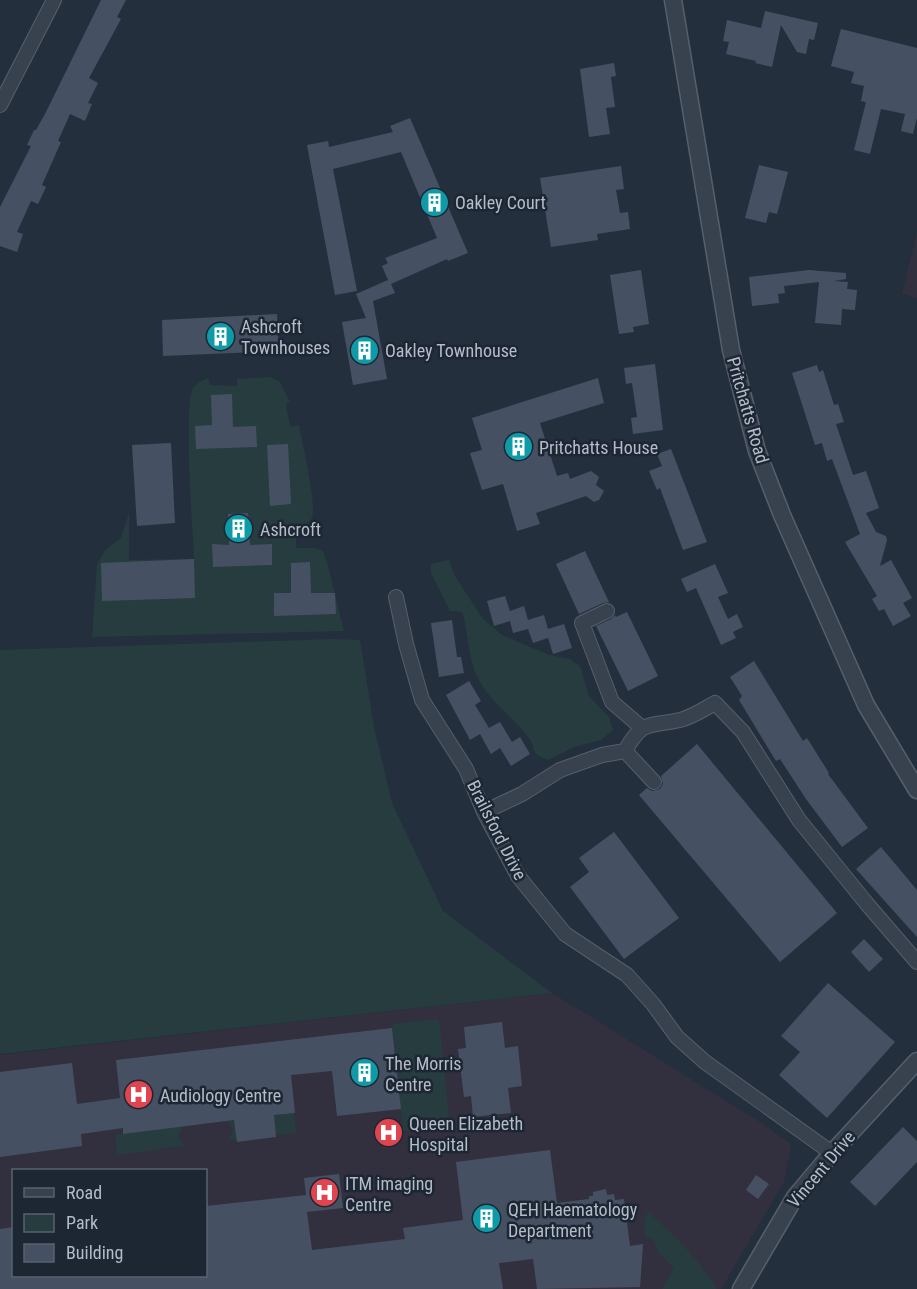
<svg xmlns="http://www.w3.org/2000/svg" width="917" height="1289" font-family="'Roboto Condensed',sans-serif">
	<style>
		.medical { fill: #32303f; fill-rule: evenodd }
		.green { fill: #263c3f }
		.building { fill: #455162 }
		.lines { fill: none; stroke-linecap: round; stroke-linejoin: round }
		.minor-casing { stroke: #565f6c; stroke-width: 16 }
		.tertiary-casing { stroke: #565f6c; stroke-width: 19 }
		.minor { stroke: #38414e; stroke-width: 14 }
		.tertiary { stroke: #38414e; stroke-width: 16 }
		.labels { text-anchor: middle; dominant-baseline: central; stroke-width: 5; stroke-linejoin: round; paint-order: stroke }
		.poi-label { font-size: 18px; fill: #b4bcc9; stroke: #1d2633; text-anchor: start }
		.street-label { font-size: 18px; fill: #b4bcc9; stroke: #1d2633 }
	</style>
	<rect width="100%" height="100%" fill="#242f3e"/>
	<path class="medical" d="M917,232V298L902,294Z
		M552,993L760,1122L791,1144L784,1182L721,1289H0V1055ZM14,1170H206V1276H14Z"/>
	<path class="green" d="M270,377L280,382L290,402L286,404L290,427L299,425C302,442 317,505 312,518C309,524 302,525 296,526V548H315L323,551L327,562L344,631L92,637L97,565L106,549L121,538L129,513V560L194,559C193,531 183,406 193,388C197,383 203,380 208,378L210,385L237,386V379Z
		M449,560L455,576L483,619L502,635L549,655L570,659L580,666L589,696L609,717L613,730L601,740L574,747L548,760C527,752 538,749 528,737C510,714 486,699 475,672C468,653 468,631 462,612L450,611L431,573V564Z
		M335,639L360,640L374,727L392,803L443,911L552,993L0,1054V650Z
		M439,1019L450,1126L403,1131L392,1024Z
		M294,1113L296,1133L223,1141L229,1139L233,1130L228,1122L221,1121Z
		M188,1125L182,1128L178,1136L183,1144L190,1145L117,1155L115,1135Z
		M648,1211C672,1234 700,1259 717,1289H662L674,1268L659,1253L653,1239L646,1238L644,1223Z"/>
	<path class="building" d="M101,0H126L117,17L121,19L89,78L98,83L88,103L92,104L85,121L70,114L58,141L61,142L42,185L46,187L38,204L31,201L17,232L23,234L17,252L0,246V207L31,146L27,145L34,130H36L45,114Z
		M765,11L818,23L814,40L809,39L806,54L797,52L781,25L772,67L755,63L756,61L726,54L729,42L723,41L727,20L761,28Z
		M841,29L917,48V118L913,134L901,131L905,114L881,109L870,154L854,150L866,102L861,101L864,86L851,83L854,72L831,66Z
		M614,63L616,76L611,77L615,107L606,108L610,134L589,137L580,69Z
		M410,118L468,253L448,261L447,259L391,284L395,293L373,301L387,379L353,385L342,322L366,318L356,294L388,280L382,266L388,263L385,258L437,238L401,152L333,169L357,291L335,295L307,145L328,141L329,147L393,132L390,126Z
		M759,165L788,172L777,214L769,212L766,223L745,218Z
		M621,166L624,189L616,190L620,213L628,212L630,229L597,234L598,240L551,247L540,178Z
		M641,270L649,324L633,327L634,332L619,334L610,275Z
		M809,270L846,273V279L834,281L848,282L847,289L857,290L855,310L842,309L841,325L815,323L819,282L784,286L785,293L778,294L779,303L752,306L749,277Z
		M277,314L279,351L163,356L162,320Z
		M655,364L663,430L633,434L631,418L637,417L632,383L626,384L624,368Z
		M817,365L819,372L823,370L834,405L838,404L844,422L836,424L853,475L866,471L879,508L866,513L876,532L886,536L887,540L880,566L891,560L912,598L903,603L911,616L893,626L884,609L879,611L872,599L877,596L845,542L860,534L832,459L827,461L822,443L815,445L792,373Z
		M598,378L604,403L540,423L557,476L568,473L570,479L591,471L599,477L596,485L604,491L599,500L594,502L586,496L536,513L540,524L517,531L503,484L482,490L470,453L482,450L472,418Z
		M232,394L233,427L256,426L257,447L196,449L195,426L212,425L211,395Z
		M171,443L175,523L137,526L132,445Z
		M288,444L291,504L270,506L267,445Z
		M671,449L707,542L683,550L660,488L657,490L649,471L662,466L657,454Z
		M248,513L250,545L272,544V565L213,567L212,544L229,545L228,514Z
		M585,551L609,602L603,603L579,614L556,564Z
		M194,559L195,598L102,601L101,563Z
		M310,562L311,593H335L336,614L274,616V593H291V563Z
		M715,564L728,593L718,597L728,619L737,614L743,627L733,632L736,638L721,645L696,588L687,592L681,579Z
		M505,596L510,611L524,606L528,620L544,615L548,629L564,624L572,648L553,654L548,638L533,643L528,629L513,633L510,621L494,626L487,601Z
		M627,612L658,676L628,691L596,626L611,619L615,615L616,617Z
		M452,620L457,657H461L464,673L439,677L431,623Z
		M754,661L803,741L807,738L829,773L828,774L868,828L842,847L806,799L780,759L776,761L739,700L742,696L730,677Z
		M469,681L481,701L475,705L489,728L500,722L512,742L520,737L530,754L511,766L500,748L491,754L480,734L470,740L446,695Z
		M697,744L837,913L780,962L639,795L647,788L652,791L660,789L663,784L661,776Z
		M614,832L679,918L624,959L570,887L589,872L579,858Z
		M881,847L917,890V937L856,869Z
		M864,939L883,959L869,972L851,952Z
		M828,983L895,1042L827,1118L779,1075L800,1052L781,1036Z
		M502,1022L505,1048L518,1046L522,1086L508,1088L511,1113L473,1117L471,1096L464,1097L458,1049L466,1048L464,1027Z
		M392,1028L401,1109L337,1116L332,1071L291,1075L295,1113L274,1115L276,1137L237,1142L234,1120L123,1134V1128L81,1134L82,1146L0,1157V1072L72,1063L77,1104L120,1098L116,1060Z
		M903,1127L917,1141V1162L875,1206L850,1182Z
		M550,1150L557,1203L589,1199V1196H593V1192L606,1189L607,1195L614,1194L615,1200L624,1199L630,1246L643,1244L640,1287L537,1289L533,1259L499,1263L503,1289H0V1229L14,1227V1275H206V1206L306,1195L304,1178L339,1174L343,1208L307,1212L312,1250L405,1239L403,1228L463,1220L456,1162Z
		M756,1175L769,1184L758,1199L746,1190Z"/>
	<g class="lines">
		<defs>
			<path id="minor" d="M0,105L54,0
				M396,597L406,644L422,700L466,769L484,812L518,876L565,934L627,975L653,1004L677,1037L705,1062L832,1153
				M607,611L582,623L612,702L641,727
				M625,751C643,719 648,727 680,720C692,717 704,709 715,703L743,732L799,820L867,904L917,962
				M484,812L522,794L560,770L602,755L625,751L654,782"/>
			<path id="tertiary" d="M673,0L731,350L757,451L782,515L866,705L917,790
				M741,1289L795,1197L832,1153L917,1061"/>
		</defs>
		<use href="#minor" class="minor-casing"/>
		<use href="#tertiary" class="tertiary-casing"/>
		<use href="#minor" class="minor"/>
		<use href="#tertiary" class="tertiary"/>
	</g>
	<defs>
		<symbol id="building-disc" viewBox="-11 -11 22 22"><circle r="9.5" fill="#0f9aa8" stroke="#1d2633"/><path d="M-4-6H4V6H1V3H-1V6H-4ZM-2.5-4.3h1.7v1.8h-1.7ZM.8-4.3h1.7v1.8H.8ZM-2.5-1h1.7V.8h-1.7ZM.8-1h1.7V.8H.8Z" fill="#fff"/></symbol>
		<symbol id="hospital-disc" viewBox="-11 -11 22 22"><circle r="9.5" fill="#e0444e" stroke="#1d2633"/><path d="M-5-5h3v3.5h4V-5h3V5h-3V1.5h-4V5h-3Z" fill="#fff"/></symbol>
	</defs>
	<g fill-rule="evenodd">
		<use href="#building-disc" x="418" y="186" width="33" height="33"/>
		<use href="#building-disc" x="204" y="320" width="33" height="33"/>
		<use href="#building-disc" x="348" y="334" width="33" height="33"/>
		<use href="#building-disc" x="502" y="430" width="33" height="33"/>
		<use href="#building-disc" x="222" y="512" width="33" height="33"/>
		<use href="#building-disc" x="348" y="1056" width="33" height="33"/>
		<use href="#hospital-disc" x="122" y="1078" width="33" height="33"/>
		<use href="#hospital-disc" x="372" y="1116" width="33" height="33"/>
		<use href="#hospital-disc" x="308" y="1176" width="33" height="33"/>
		<use href="#building-disc" x="470" y="1202" width="33" height="33"/>
	</g>
	<g class="labels">
		<g class="poi-label">
			<text x="455" y="202">Oakley Court</text>
			<text x="241" y="326">Ashcroft<tspan x="241" dy="21">Townhouses</tspan></text>
			<text x="385" y="350">Oakley Townhouse</text>
			<text x="539" y="447">Pritchatts House</text>
			<text x="260" y="529">Ashcroft</text>
			<text x="385" y="1063">The Morris<tspan x="385" dy="21">Centre</tspan></text>
			<text x="160" y="1095">Audiology Centre</text>
			<text x="409" y="1123">Queen Elizabeth<tspan x="409" dy="21">Hospital</tspan></text>
			<text x="345" y="1183">ITM imaging<tspan x="345" dy="21">Centre</tspan></text>
			<text x="508" y="1209">QEH Haematology<tspan x="508" dy="21">Department</tspan></text>
		</g>
		<g class="street-label">
			<text transform="translate(748 410) rotate(74)">Pritchatts Road</text>
			<text transform="translate(497 830) rotate(63)">Brailsford Drive</text>
			<text transform="translate(821 1169) rotate(-50)">Vincent Drive</text>
		</g>
	</g>
	<rect x="12" y="1169" width="195" height="108" fill="#1d2633" stroke="#59626f" stroke-width="1.5"/>
	<rect x="24" y="1188" width="30" height="9" fill="#38414e" stroke="#59626f" stroke-width="1.5"/>
	<text x="66" y="1199" font-size="18" fill="#b4bcc9">Road</text>
	<rect x="24" y="1214" width="30" height="18" fill="#263c3f" stroke="#59626f" stroke-width="1.5"/>
	<text x="66" y="1229" font-size="18" fill="#b4bcc9">Park</text>
	<rect x="24" y="1244" width="30" height="18" fill="#455162" stroke="#59626f" stroke-width="1.5"/>
	<text x="66" y="1259" font-size="18" fill="#b4bcc9">Building</text>
</svg>
